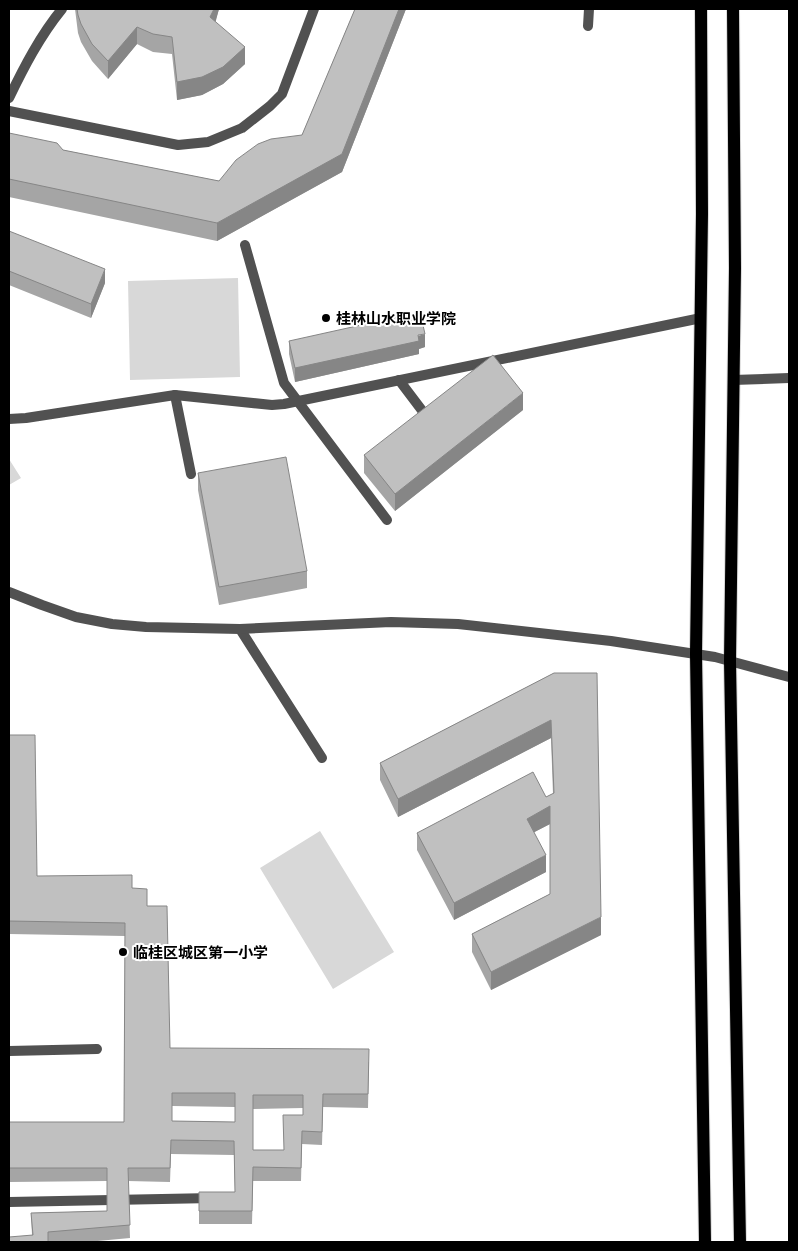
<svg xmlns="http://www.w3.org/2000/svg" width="798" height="1251" font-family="Manrope,'Noto Sans SC',sans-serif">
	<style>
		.grass { fill: #d8d8d8 }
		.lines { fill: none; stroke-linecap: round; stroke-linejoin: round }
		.primary-casing { stroke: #dbdbdb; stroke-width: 14 }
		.service { stroke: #515151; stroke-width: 10 }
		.minor { stroke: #515151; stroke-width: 10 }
		.primary { stroke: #000; stroke-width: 12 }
		.wall { fill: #a5a5a5; fill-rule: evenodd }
		.shaded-wall { fill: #868686 }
		.building { fill: #c0c0c0; stroke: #868686; fill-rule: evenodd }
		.poi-dot { fill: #000; stroke: #fff; stroke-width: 2 }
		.labels { text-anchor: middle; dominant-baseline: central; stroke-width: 4; stroke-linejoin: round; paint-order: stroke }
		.poi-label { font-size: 15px; font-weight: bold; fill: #000; stroke: #fff; text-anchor: start }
	</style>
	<rect width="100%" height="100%" fill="#fff"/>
	<path class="grass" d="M238,278L240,377L130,380L128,281Z
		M9,459L21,478L9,485Z
		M320,831L394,952L333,989L260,868Z"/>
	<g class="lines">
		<defs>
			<path id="primary" d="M701,9L702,214L696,654L705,1242
				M733,9L735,268L730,661L740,1242"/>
		</defs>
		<use href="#primary" class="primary-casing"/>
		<path class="service" d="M588,26L589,9
			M9,98C24,67 40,36 62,9
			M9,111L178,145L208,142L242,128L270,106L282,94L314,9
			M245,245L284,383L387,520
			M399,380L427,417
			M733,380L789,378
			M175,395L191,474
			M240,629L322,758
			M9,1051L97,1049
			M9,1202L213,1198"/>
		<path class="minor" d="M9,419L26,418L175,395L272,405L284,404L701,318
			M9,592L42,605L76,617L112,624L146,627L240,629L391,622L458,624L611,641L715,657L789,677"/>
		<use href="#primary" class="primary"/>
	</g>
	<path class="wall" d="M75,9H219L215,22L245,64L223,84L202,95L177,100L172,54L153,52L137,44L108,79L92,61L81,42L78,33Z
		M355,9H406L342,172L217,241L9,197V133L63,150L219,181L302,135Z
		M9,231L105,283L91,318L9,285Z
		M289,341L425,347L419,349V354L295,382L289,354Z
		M523,410L395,511L364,473V455Z
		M198,473L307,571V588L219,605L198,490Z
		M554,673L601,935L491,990L472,952V934L550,894V824L534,832L546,872L454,920L417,850V833L546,797L553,794L551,738L398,817L380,780V763Z
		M9,735L37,876L132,888L147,906L170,1048L369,1062L368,1108L323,1107L322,1145L302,1144L301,1181H253L252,1224H199V1192H235L234,1155L171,1154L170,1182L128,1181L130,1238L87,1242H9L32,1235L31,1213L107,1211V1181L9,1182V1122H124L125,936L9,934ZM172,1106L235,1107V1122L172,1121ZM303,1108V1115L284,1150H253V1109Z"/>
	<path class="shaded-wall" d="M214,9H219L215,24L210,17Z
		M399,9H406L342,172L217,241V223L342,154Z
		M137,27V44L108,79V61Z
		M245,47V64L223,84L202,95L177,100V82Z
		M105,269V283L91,318V304Z
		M425,334V347L419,349V354L295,382V368Z
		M523,393V410L395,511V494Z
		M551,720V738L398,817V799Z
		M550,806V824L527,836V819Z
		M546,855V872L454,920V903Z
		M601,917V935L491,990V972Z"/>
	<path class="building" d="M77,9H214L210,17L245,47L223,67L202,77L177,82L172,37L153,34L137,27L108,61L92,44L81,24L78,15Z
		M355,9H399L342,154L217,223L9,179V133L57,143L63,150L219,181L236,160L258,144L271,139L302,135Z
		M9,231L105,269L91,304L9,271Z
		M420,312L425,334L418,335L419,341L295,368L289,341Z
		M493,355L523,393L395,494L364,455Z
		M286,457L307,571L219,587L198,473Z
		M554,673H597L601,917L491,972L472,934L550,894V806L527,819L546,855L454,903L417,833L533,772L546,797L554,793L551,720L398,799L380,763Z
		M9,735H35L37,876L132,875V888L147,889V906H167L170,1048L369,1049L368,1094H323L322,1132L302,1131L301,1168L253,1167L252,1211H199V1192H235L234,1141L171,1140L170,1168H128L130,1225L48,1232V1242H9V1237L33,1235L31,1213L107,1211V1168H9V1122H124L125,923L9,921ZM172,1093H235V1122L172,1121ZM253,1095H303V1115H283L284,1150H253Z"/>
	<g class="poi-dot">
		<circle cx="326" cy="318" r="5"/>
		<circle cx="123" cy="952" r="5"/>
	</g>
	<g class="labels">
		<g class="poi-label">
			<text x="336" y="318">桂林山水职业学院</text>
			<text x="133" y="952">临桂区城区第一小学</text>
		</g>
	</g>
	<rect width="798" height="1251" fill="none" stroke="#000000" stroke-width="20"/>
</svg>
